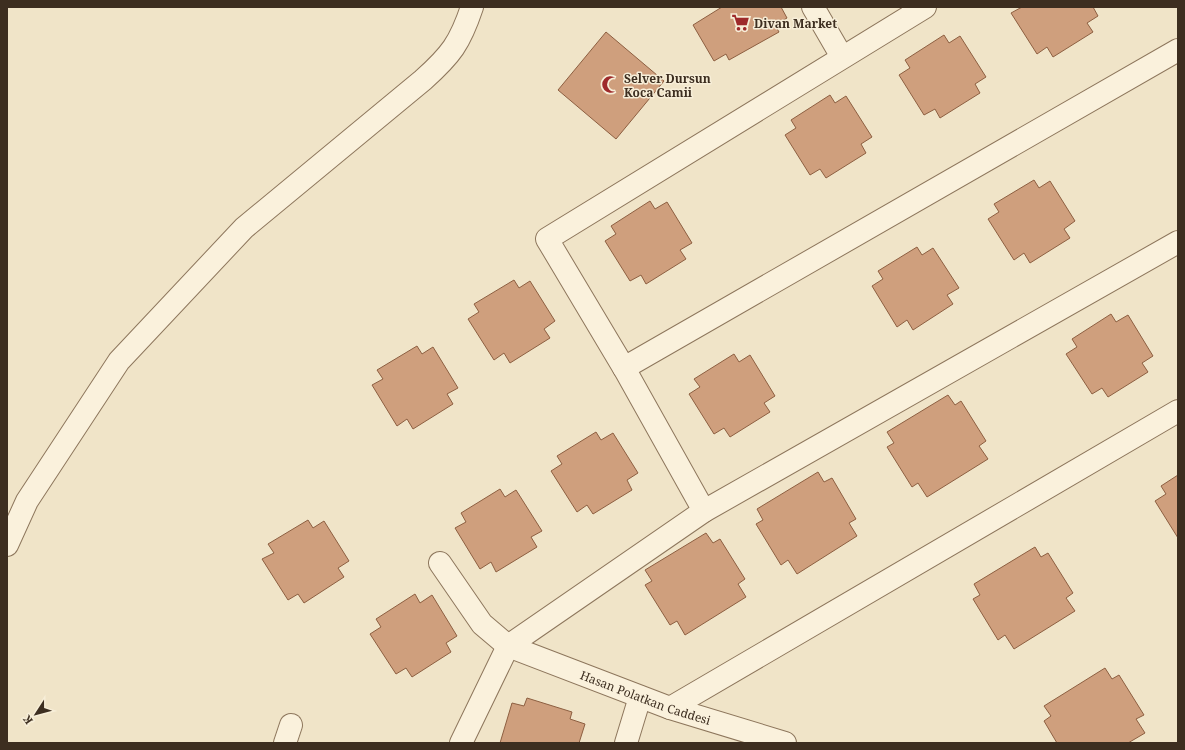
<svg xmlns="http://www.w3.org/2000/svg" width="1185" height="750" font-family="'Noto Serif',serif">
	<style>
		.building { fill: #cf9f7d; stroke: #8d5f41 }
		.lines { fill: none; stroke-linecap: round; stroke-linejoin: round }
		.minor-casing { stroke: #8d765c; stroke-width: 24 }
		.minor { stroke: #faf1dc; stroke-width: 22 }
		.labels { text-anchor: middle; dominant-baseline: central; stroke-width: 3; stroke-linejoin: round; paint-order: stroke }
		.poi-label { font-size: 12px; font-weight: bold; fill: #3d2e20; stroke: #f7eed8; text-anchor: start }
		.street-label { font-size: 12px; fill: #3d2e20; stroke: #f7eed8 }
	</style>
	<rect width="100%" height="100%" fill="#f0e4c8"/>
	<path class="building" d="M722,7H781L787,18L775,25L779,32L729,60L726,54L714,61L693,25Z
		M1022,7H1093L1098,16L1087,23L1093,32L1053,57L1047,47L1037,54L1011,13Z
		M606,32L664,81L616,139L558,90Z
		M944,35L949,43L960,36L986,77L975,84L980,93L940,118L935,109L924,115L899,75L910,68L905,60Z
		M830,95L835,103L846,96L872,137L861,144L866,153L826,178L820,169L810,175L785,135L796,128L791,120Z
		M1034,180L1039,188L1050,181L1075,221L1064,229L1070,238L1030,263L1024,253L1014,260L988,219L999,212L994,204Z
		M650,201L655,209L667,202L692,243L680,250L686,259L646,284L641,275L630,281L605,241L616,234L611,226Z
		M917,247L922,255L933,248L959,288L947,295L953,304L913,330L907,320L897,327L872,286L883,279L878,271Z
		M514,280L519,288L530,281L555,321L544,329L550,338L510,363L504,353L494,360L468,319L479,312L474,304Z
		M1111,314L1116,322L1128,315L1153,356L1142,363L1148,372L1108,397L1102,388L1092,394L1066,354L1077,347L1072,339Z
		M417,346L422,354L433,347L458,388L447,394L453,404L413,429L407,419L397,426L372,385L383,379L377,370Z
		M734,354L739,362L750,355L775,396L764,403L770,412L730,437L724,428L714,434L689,394L700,387L694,379Z
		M948,395L955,405L961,401L986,441L979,446L988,459L927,497L918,483L912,487L887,447L894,443L887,432Z
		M596,432L601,440L613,433L638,473L627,480L632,490L593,514L587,505L577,512L551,471L562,464L557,456Z
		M818,472L824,482L832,478L856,519L849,523L857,536L797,574L788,560L781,565L756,524L763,520L757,509Z
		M1178,475V538L1155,501L1166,494L1161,486Z
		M500,489L505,497L516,490L542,531L531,537L537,547L496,572L491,562L480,569L455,528L466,522L461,513Z
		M308,520L313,528L324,521L349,561L338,568L344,577L304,603L298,594L288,600L262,559L274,553L268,544Z
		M706,533L713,543L720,539L745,579L738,584L746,597L685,635L677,621L670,625L645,585L652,581L645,570Z
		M1035,547L1041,557L1048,553L1073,593L1066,598L1075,611L1014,649L1005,635L998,640L973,599L980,595L974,584Z
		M415,594L420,603L432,595L457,636L446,643L451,652L412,677L406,668L396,674L370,634L381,627L376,619Z
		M1105,668L1112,679L1119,675L1144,715L1136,719L1145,733L1128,743H1057L1044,721L1051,716L1044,706Z
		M527,698L572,712L570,719L585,724L579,743H500L512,703L524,706Z"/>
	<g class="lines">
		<defs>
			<g id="minor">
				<path d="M813,7L842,57"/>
				<path d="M624,368L1178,50"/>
				<path d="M704,511L624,368L547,239L925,7"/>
				<path d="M7,545L27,501L119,361L244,228L423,80C451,55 460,43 472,7"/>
				<path id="s1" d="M440,563L482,624L508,646L670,708L785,743"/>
				<path d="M670,708L1178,411"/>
				<path d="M285,743L291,725"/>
				<path d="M461,743L508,646L704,511L1178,242"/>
				<path d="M626,743L640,697"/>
			</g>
		</defs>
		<use href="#minor" class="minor-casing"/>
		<use href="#minor" class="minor"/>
	</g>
	<defs>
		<symbol id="supermarket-bare" viewBox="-9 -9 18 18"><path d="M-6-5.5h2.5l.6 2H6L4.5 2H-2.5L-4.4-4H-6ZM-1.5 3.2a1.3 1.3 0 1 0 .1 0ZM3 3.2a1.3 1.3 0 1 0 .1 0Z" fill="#9e2a2b" stroke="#f7eed8" stroke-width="2.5" paint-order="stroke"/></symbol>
		<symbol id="mosque-bare" viewBox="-9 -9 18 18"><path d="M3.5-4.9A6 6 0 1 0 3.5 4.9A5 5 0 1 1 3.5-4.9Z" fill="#9e2a2b" stroke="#f7eed8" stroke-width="2.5" paint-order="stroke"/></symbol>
	</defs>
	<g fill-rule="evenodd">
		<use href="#supermarket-bare" x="728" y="10" width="25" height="25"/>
		<use href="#mosque-bare" x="598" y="72" width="25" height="25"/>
	</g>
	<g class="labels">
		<g class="poi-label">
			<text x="754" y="23">Divan Market</text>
			<text x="624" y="78">Selver Dursun<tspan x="624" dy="14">Koca Camii</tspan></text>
		</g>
		<g class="street-label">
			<text stroke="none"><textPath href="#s1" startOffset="255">Hasan Polatkan Caddesi</textPath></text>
		</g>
	</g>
	<rect width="1185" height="750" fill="none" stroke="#3d2e20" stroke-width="16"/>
	<g transform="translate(36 714) rotate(234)" stroke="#f7eed8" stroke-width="3" paint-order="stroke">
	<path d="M0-3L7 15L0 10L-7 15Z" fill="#3d2e20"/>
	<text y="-6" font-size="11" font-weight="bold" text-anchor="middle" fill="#3d2e20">K</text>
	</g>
</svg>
